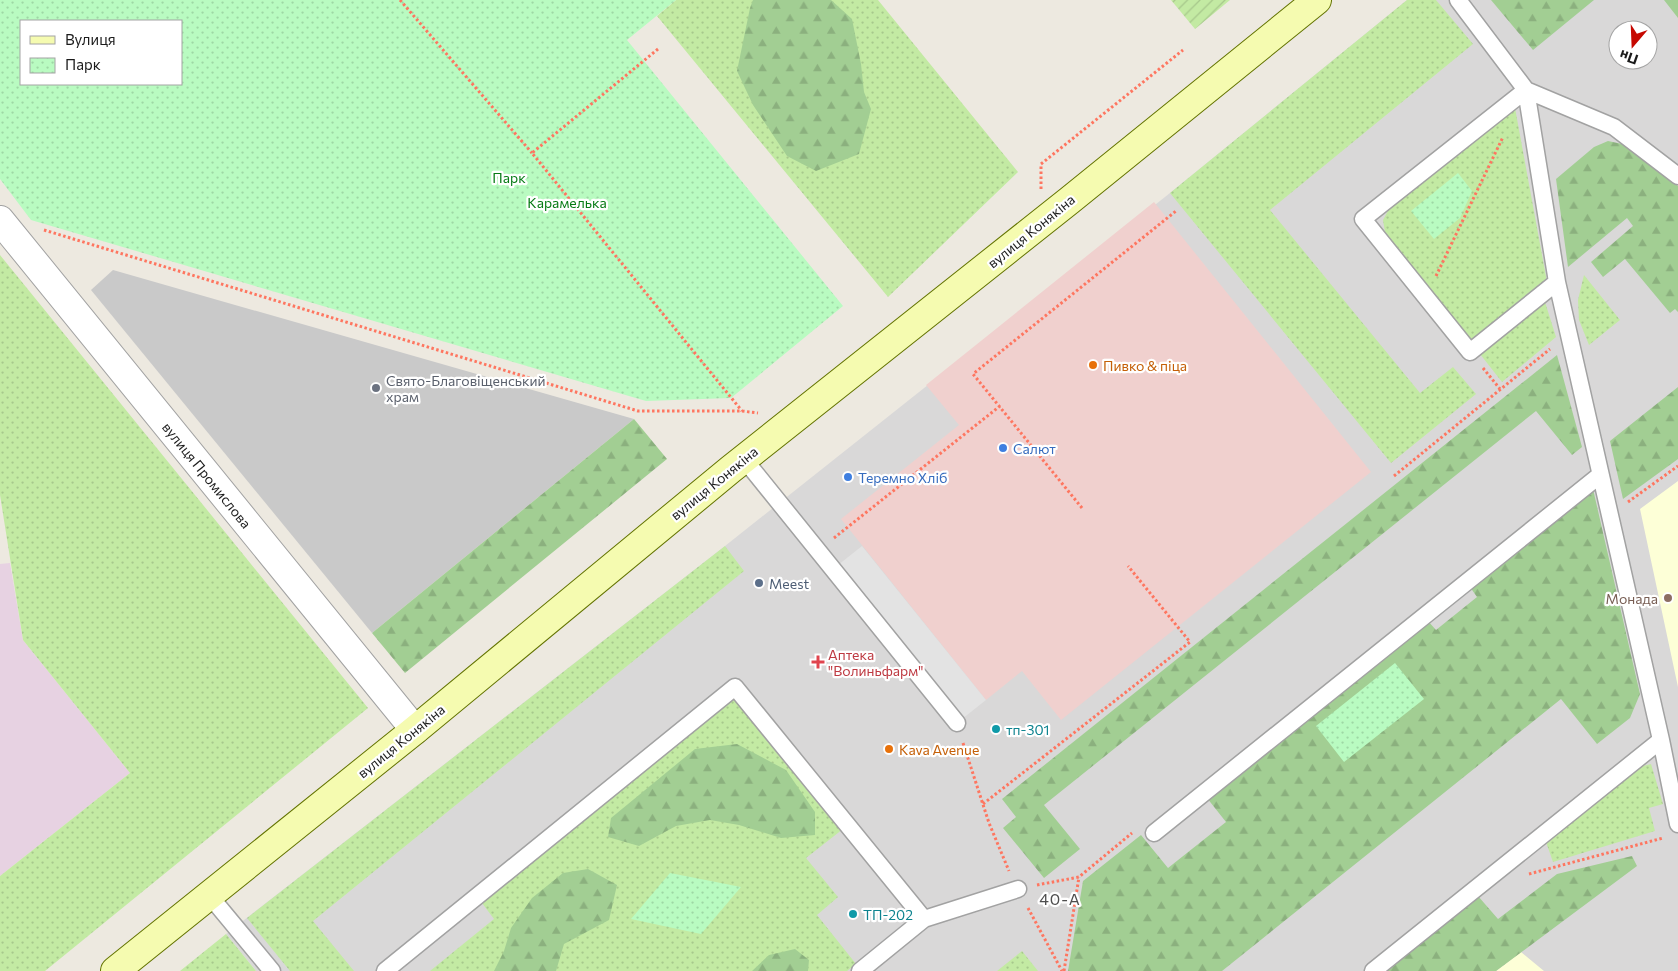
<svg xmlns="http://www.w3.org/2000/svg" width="1678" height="971" font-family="Commissioner,sans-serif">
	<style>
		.residential { fill: #d9d8d8; fill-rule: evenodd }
		.commercial { fill: #f0d0ce }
		.industrial { fill: #e7d2e2 }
		.education { fill: #fdffd7 }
		.religious { fill: #c9c9c9 }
		.grass { fill: url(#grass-dots) }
		.forest { fill: url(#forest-firs) }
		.park { fill: url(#park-dots); fill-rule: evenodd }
		.garden { fill: url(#garden-furrows) }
		.parking { fill: #e3e3e3 }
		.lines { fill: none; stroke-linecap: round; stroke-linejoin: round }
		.lane-casing { stroke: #a2a2a2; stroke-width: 19 }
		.street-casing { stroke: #a2a2a2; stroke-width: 30 }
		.secondary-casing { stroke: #637301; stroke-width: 30 }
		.path { stroke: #fe7660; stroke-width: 3; stroke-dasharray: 2.5 2.5; stroke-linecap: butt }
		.lane { stroke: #fff; stroke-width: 16 }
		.street { stroke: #fff; stroke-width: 28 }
		.secondary { stroke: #f5fbb0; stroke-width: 28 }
		.food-dot { fill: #e8710a; stroke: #fff; stroke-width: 2 }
		.worship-dot { fill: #6b7280; stroke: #fff; stroke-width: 2 }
		.shop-dot { fill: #3f7fe0; stroke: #fff; stroke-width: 2 }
		.service-dot { fill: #5c6f8a; stroke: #fff; stroke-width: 2 }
		.education-dot { fill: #8d6e63; stroke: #fff; stroke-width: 2 }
		.health-dot { fill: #e0444e; stroke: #fff; stroke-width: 2 }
		.culture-dot { fill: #0f9aa8; stroke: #fff; stroke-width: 2 }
		.labels { text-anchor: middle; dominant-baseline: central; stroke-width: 4.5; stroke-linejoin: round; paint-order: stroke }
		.park-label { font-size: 14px; fill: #077b15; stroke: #fff }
		.street-label { font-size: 14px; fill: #1b1b1b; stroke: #fff }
		.food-label { font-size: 14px; fill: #c56008; stroke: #fff; text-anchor: start }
		.worship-label { font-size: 14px; fill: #5b616d; stroke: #fff; text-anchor: start }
		.shop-label { font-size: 14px; fill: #366cbe; stroke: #fff; text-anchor: start }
		.service-label { font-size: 14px; fill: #4e5e75; stroke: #fff; text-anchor: start }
		.education-label { font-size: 14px; fill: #785e54; stroke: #fff; text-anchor: end }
		.health-label { font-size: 14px; fill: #be3a42; stroke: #fff; text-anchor: start }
		.culture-label { font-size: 14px; fill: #0d838f; stroke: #fff; text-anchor: start }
		.quarter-label { font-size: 16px; letter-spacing: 1px; fill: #4e4e4e; stroke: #fff }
	</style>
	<defs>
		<pattern id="grass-dots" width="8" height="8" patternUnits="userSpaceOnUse" patternTransform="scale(1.25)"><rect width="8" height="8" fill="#c3eaa3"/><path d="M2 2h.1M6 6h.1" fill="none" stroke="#a7c88c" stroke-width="1.8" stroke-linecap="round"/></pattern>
		<pattern id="forest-firs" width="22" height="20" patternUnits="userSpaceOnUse" patternTransform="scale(1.25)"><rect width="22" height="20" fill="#a2ce93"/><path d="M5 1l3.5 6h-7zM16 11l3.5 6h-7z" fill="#8bb07e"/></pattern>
		<pattern id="park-dots" width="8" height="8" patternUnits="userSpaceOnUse" patternTransform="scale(1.25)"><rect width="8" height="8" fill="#b9fbc1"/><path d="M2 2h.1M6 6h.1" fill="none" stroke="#9ed7a5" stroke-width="1.8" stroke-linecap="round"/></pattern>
		<pattern id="garden-furrows" width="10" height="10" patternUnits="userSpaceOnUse" patternTransform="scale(1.25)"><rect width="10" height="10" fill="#c3eaa3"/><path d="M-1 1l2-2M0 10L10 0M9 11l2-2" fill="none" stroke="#a7c88c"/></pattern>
	</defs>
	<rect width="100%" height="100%" fill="#ede9e0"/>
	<path class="residential" d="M1407,0H1678V971H256L226,934L725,546L1170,193ZM1618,30H1648V60H1618Z"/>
	<path class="commercial" d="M1154,202L1371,472L1061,720L1022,671L986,700L841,519L959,425L926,385Z"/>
	<path class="industrial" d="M10,563L23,640L130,773L0,876V564Z"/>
	<path class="education" d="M1678,481V687L1640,509Z
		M1521,952L1544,971H1496Z"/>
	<path class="religious" d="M113,270L634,419L372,633L91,290Z"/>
	<path class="grass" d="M676,0H878L1018,172L888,297L657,16Z
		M1407,0H1436L1473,44L1270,210L1420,393L1453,367L1476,394L1391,463L1170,193Z
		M1515,108L1547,282L1472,341L1385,232L1383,220L1390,207Z
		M0,255L368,708L45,971H0V876L130,773L23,640L0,495Z
		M1584,275L1620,320L1589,345L1579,320L1578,300Z
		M1545,302L1556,337L1502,382L1480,354Z
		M725,546L744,571L313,921L354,971H290L247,918Z
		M736,697L843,829L806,858L838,897L817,915L856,964L847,971H430L494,919L482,903Z
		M1651,764L1663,804L1649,808L1655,831L1553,862L1546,842L1639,767Z
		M226,934L256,971H180Z
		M1022,951L1038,971H997Z"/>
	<path class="forest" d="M753,0H831L852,19L861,64L864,92L871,109L859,154L816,171L787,156L753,105L737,71L750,8Z
		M1491,0H1594L1533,50Z
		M1664,0H1678V18Z
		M1608,141L1627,145L1678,186V312L1675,309L1670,313L1625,259L1603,277L1591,262L1633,226L1627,218L1568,267L1556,179L1594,147Z
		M1557,355L1582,447L1572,455L1536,411L1044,805L1080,849L1044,878L1003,828L1016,817L1002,799Z
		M1678,387V459L1623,499L1610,441Z
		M634,419L667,459L405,673L372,633Z
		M1593,489L1640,694L1630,718L1597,744L1561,699L1222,971H1068L1083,881L1141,835L1168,868L1226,822L1207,798L1428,621L1436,630L1477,597L1470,587Z
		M737,744L786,770L815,812V835L781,838L739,825L710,820L676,826L639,846L608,837L611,818L695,749Z
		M1632,856L1637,866L1496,971H1386L1478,896L1498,919L1557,874Z
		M588,869L617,885L609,920L564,944L556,971H494L504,951L511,928L532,898L563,873Z
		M795,949L809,960L808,971H752L769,955Z"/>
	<path class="park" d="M0,0H676L627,40L843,306L731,398L646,401L31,220L0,179ZM181,21V84H21V21Z
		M1458,173L1472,191L1460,218L1434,239L1411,211Z
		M1395,663L1424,699L1344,762L1316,726Z
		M670,873L741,887L701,934L631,919Z"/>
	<path class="garden" d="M1171,0H1230L1195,29Z"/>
	<path class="parking" d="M862,546L986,700L957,723L833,569Z"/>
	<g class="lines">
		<defs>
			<path id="lane" d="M1458,0L1526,90L1557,282L1661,740L1678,824
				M1557,282L1470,352L1363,219L1526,90L1614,127L1678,176
				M744,459L957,723
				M1154,833L1600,475
				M209,895L272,971
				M924,919L1018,889
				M385,971L735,687L924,919L860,971
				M1373,971L1661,740"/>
			<path id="street" d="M0,220L415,730"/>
			<path id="secondary" d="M115,971L415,730L731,469L1070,200L1317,0"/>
		</defs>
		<use href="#lane" class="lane-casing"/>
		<use href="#street" class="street-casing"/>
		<use href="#secondary" class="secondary-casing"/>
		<path class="path" d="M400,0L532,153
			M658,49L532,153L742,411
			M1041,189V164L1183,50
			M44,230L638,411H742L758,413
			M1436,276L1503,137
			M1483,368L1500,389
			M1394,476L1550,349
			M1628,502L1678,466
			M1082,508L973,374L1176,211
			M834,538L1000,406
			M963,743L989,823L1009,871
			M983,804L1190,642L1128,566
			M1529,874L1663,838
			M1037,885L1079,877L1132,833
			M1028,908L1062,971
			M1064,971L1079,877"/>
		<use href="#lane" class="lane"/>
		<use href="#street" class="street"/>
		<use href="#secondary" class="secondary"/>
	</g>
	<g class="food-dot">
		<circle cx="1093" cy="365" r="5"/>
		<circle cx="889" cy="749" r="5"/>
	</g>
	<circle class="worship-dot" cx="376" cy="388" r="5"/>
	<g class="shop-dot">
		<circle cx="1003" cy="448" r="5"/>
		<circle cx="848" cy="477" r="5"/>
	</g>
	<circle class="service-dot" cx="759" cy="583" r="5"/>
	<circle class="education-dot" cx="1668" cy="598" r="5"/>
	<path class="health-dot" d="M815.5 654.5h5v5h5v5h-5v5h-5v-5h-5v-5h5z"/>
	<g class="culture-dot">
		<circle cx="996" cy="729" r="5"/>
		<circle cx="853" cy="914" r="5"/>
	</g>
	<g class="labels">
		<g class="park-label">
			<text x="509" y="177">Парк</text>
			<text x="567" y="202">Карамелька</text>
		</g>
		<g class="street-label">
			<text transform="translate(1031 231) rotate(-39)">вулиця Конякіна</text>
			<text transform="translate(207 475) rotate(51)">вулиця Промислова</text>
			<text transform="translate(714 483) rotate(-39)">вулиця Конякіна</text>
			<text transform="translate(401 741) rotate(-39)">вулиця Конякіна</text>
		</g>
		<g class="food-label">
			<text x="1103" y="365">Пивко &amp; піца</text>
			<text x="899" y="749">Kava Avenue</text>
		</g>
		<g class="worship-label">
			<text x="386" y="380">Свято-Благовіщенський<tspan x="386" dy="16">храм</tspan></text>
		</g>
		<g class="shop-label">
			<text x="1013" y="448">Салют</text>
			<text x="858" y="477">Теремно Хліб</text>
		</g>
		<g class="service-label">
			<text x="769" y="583">Meest</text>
		</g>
		<g class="education-label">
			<text x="1658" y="598">Монада</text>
		</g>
		<g class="health-label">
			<text x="828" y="654">Аптека<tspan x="828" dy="16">"Волиньфарм"</tspan></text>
		</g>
		<g class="culture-label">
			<text x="1006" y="729">тп-301</text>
			<text x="863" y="914">ТП-202</text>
		</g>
		<g class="quarter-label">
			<text x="1060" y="898">40-А</text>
		</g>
	</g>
	<rect x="20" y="20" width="162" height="65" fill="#ffffff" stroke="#a4a4a4"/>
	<rect x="30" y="36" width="25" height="8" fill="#f5fbb0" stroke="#a4a4a4"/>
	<text x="65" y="45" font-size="15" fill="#1b1b1b">Вулиця</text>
	<rect x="30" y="58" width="25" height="15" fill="url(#park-dots)" stroke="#a4a4a4"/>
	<text x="65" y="70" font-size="15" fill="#1b1b1b">Парк</text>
	<g transform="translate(1633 45) rotate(199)"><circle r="24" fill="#ffffff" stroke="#a4a4a4"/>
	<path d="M0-4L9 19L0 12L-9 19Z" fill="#c60800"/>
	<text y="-8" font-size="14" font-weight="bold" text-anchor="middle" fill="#1b1b1b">Пн</text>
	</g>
</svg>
